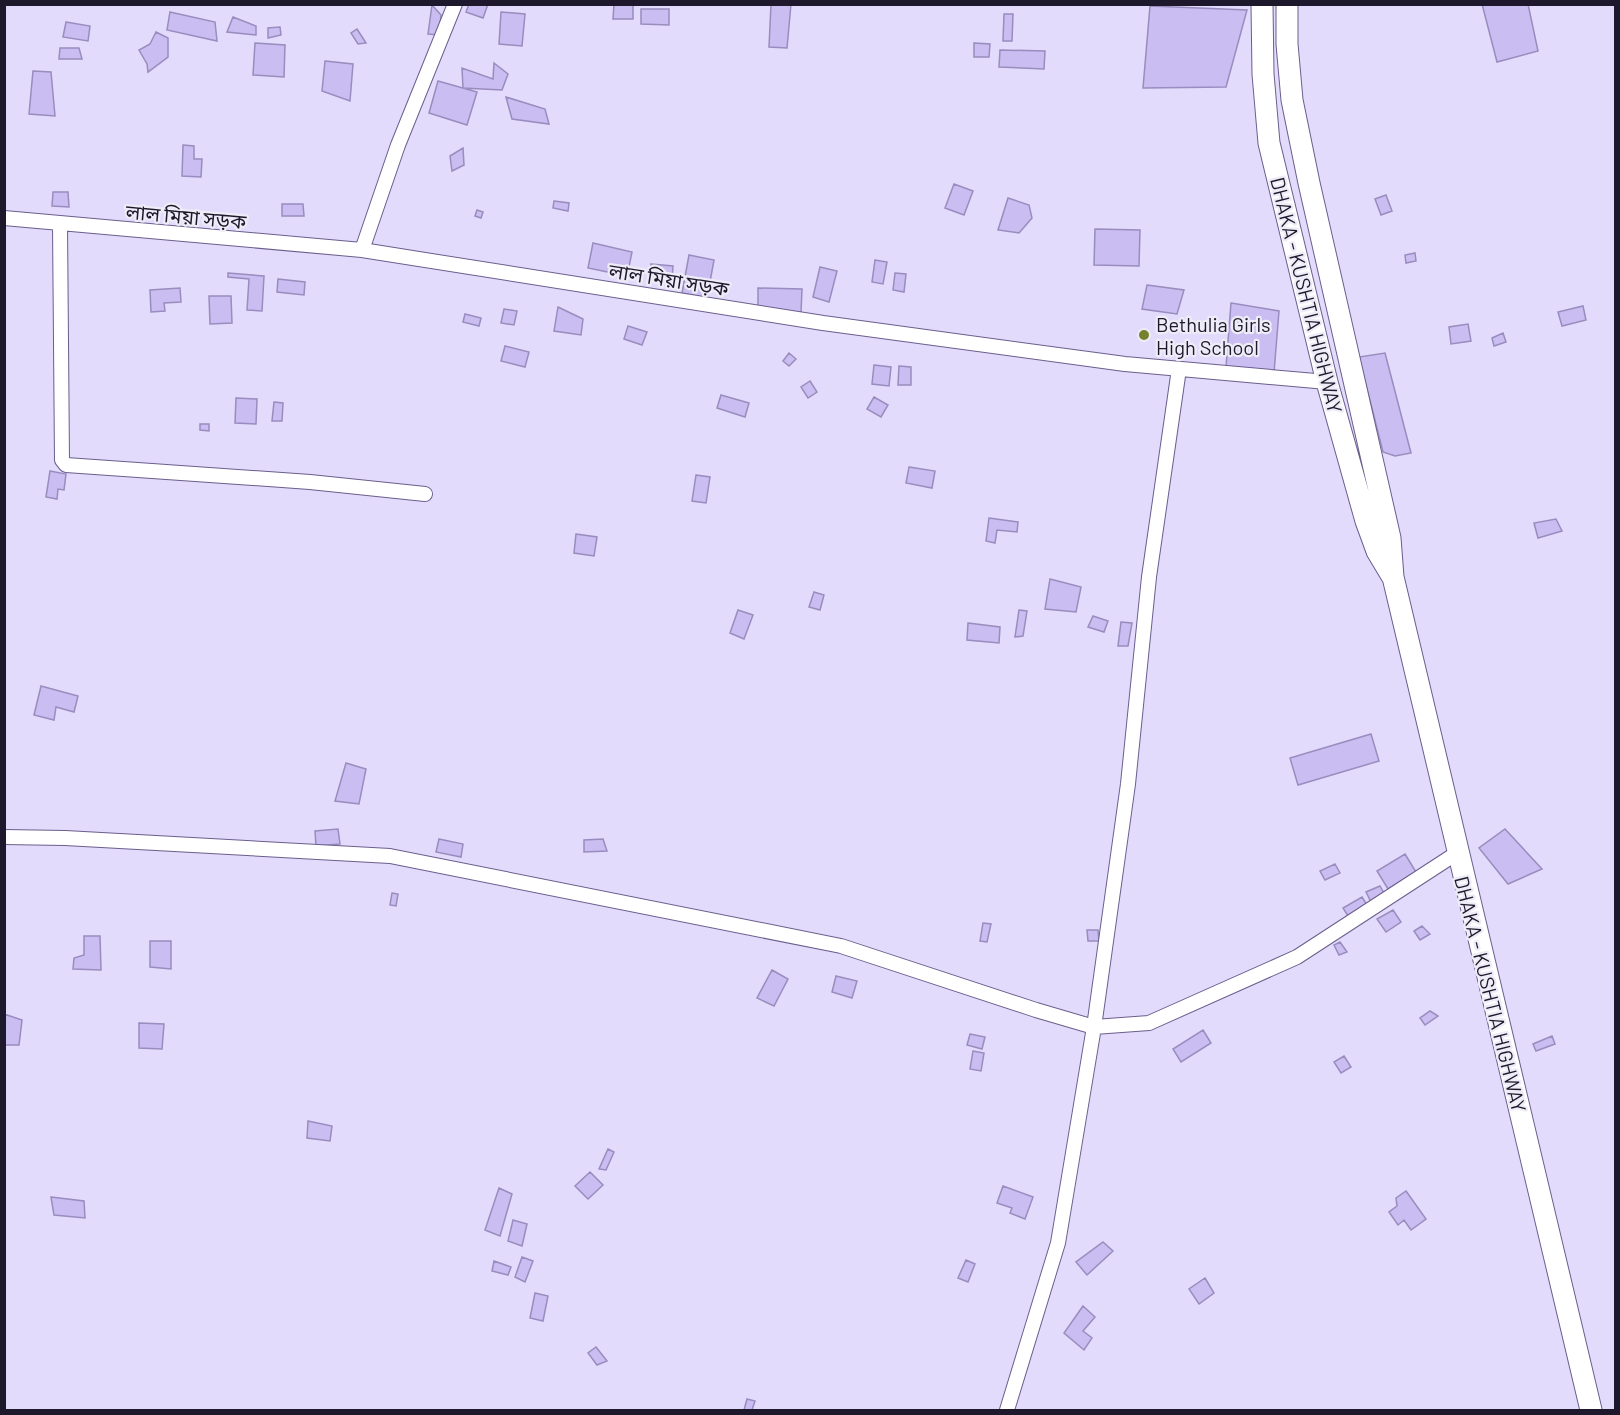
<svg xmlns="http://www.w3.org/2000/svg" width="1620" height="1415" font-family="Barlow,'Noto Sans Bengali',sans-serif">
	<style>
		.building { fill: #cabdf1; stroke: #998cbe; stroke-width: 1.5 }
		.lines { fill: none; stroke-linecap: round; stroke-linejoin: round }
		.minor-casing { stroke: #6b5e8d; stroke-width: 16 }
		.primary-casing { stroke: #6b5e8d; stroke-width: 23 }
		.minor { stroke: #fff; stroke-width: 14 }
		.primary { stroke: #fff; stroke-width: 21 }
		.poi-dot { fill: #76812e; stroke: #eeecf7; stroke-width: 2 }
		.labels { text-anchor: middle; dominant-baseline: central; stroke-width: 4.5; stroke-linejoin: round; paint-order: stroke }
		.street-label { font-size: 20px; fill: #1d182b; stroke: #eeecf7 }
		.poi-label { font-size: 20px; fill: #1d182b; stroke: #eeecf7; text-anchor: start }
	</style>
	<rect width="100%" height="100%" fill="#e2dbfb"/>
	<path class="building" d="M469,4H488L483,18L466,12Z
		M614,4H633V19H613Z
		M771,4H791L787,48L769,47Z
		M1482,4H1528L1538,51L1497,62Z
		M432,5L441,15L439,35L428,34Z
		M1150,6L1247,10L1226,87L1143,88Z
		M641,9H669V25L641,24Z
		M170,12L215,22L217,41L167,30Z
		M501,12L525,14L522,46L499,44Z
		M1004,14H1013L1012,41H1003Z
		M233,17L256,26V35L227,32Z
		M66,22L90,26L88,41L63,37Z
		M280,27L281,35L268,38V28Z
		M357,29L366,43L358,44L351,33Z
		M156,32L168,38V57L148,72L147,64L139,50L150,44Z
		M255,43L285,45L284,77L253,75Z
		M974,43L990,44L989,57H974Z
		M60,48H79L82,59H59Z
		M1000,50L1045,51L1044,69L999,67Z
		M325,61L353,64L350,101L322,91Z
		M494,63L508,74L502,90L463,88L462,68L493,79Z
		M33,71L51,72L55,116L29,114Z
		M438,81L477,92L467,125L429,113Z
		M506,97L545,109L549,124L512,119Z
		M183,145L194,146V159H202L201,177L182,176Z
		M463,148L464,165L452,171L450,156Z
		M954,184L973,191L964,215L945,208Z
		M53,192H68L69,207L52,206Z
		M1386,195L1392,211L1381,215L1375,199Z
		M1008,198L1029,205L1032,218L1019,233L998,230Z
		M554,201L569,203L568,211L553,208Z
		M282,204H303L304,216H282Z
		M477,210L483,212L481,218L475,216Z
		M1095,229L1140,230L1139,266L1094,265Z
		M593,243L632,252L627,276L588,268Z
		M1415,253L1416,261L1406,263L1405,255Z
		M689,255L714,260L707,298L682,293Z
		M875,260L887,262L883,284L872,282Z
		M651,264L673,266L672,280L650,278Z
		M820,267L837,271L829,302L813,297Z
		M228,273L264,276L262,311L247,310L249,279L228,277Z
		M895,273L906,274L904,292L893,290Z
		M278,279L305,282L304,295L277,292Z
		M1147,285L1184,290L1177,314L1142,309Z
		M180,288L181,302L164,303L165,311L151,312L150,290Z
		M758,288L802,289L801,313L758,312Z
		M209,296H231L232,323L210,324Z
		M1231,303L1279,311L1274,373L1226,367Z
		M1583,306L1586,320L1562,326L1558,312Z
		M558,307L583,319L581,335L554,331Z
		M504,309L517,311L514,325L501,323Z
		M465,314L481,318L479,326L463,322Z
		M1468,324L1471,341L1451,344L1449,327Z
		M628,326L647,332L642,345L624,339Z
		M1503,333L1506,342L1494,346L1492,338Z
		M505,346L529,352L525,367L501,361Z
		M789,353L796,359L789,366L783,361Z
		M1385,353L1411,453L1395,456L1383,452L1359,357Z
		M874,365L891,367L889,386L872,384Z
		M899,366L911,367V385H898Z
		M810,381L817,392L808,398L801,387Z
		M721,395L749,403L745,417L717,408Z
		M874,397L888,405L881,417L867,409Z
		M236,398L257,399L256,424L235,423Z
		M274,402L283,403L282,421H272Z
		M200,424H209V431L200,430Z
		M909,467L935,471L932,488L906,483Z
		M50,471L66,474L64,490L58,489L57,499L46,497Z
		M696,475L710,477L706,503L692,501Z
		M989,518L1018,522L1017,532L997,530L995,543L986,541Z
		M1556,519L1562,531L1538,538L1534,523Z
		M576,534L597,537L594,556L574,553Z
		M1050,579L1081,587L1076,612L1045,609Z
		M814,592L824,595L820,610L809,607Z
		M738,610L753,615L744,639L730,633Z
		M1019,610L1027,611L1023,636L1015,637Z
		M1093,616L1108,621L1104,632L1088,627Z
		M1121,622L1132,623L1128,646H1118Z
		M968,623L1000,627L999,643L967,640Z
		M41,686L78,696L74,712L56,707L54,720L34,715Z
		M1371,734L1379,761L1298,785L1290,758Z
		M346,763L366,769L359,804L335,801Z
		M338,829L340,844L316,846L315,831Z
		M1505,829L1542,869L1508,884L1479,848Z
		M439,839L463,844L461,857L436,852Z
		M603,839L607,851L584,852V840Z
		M1405,854L1416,872L1388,889L1377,871Z
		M1335,864L1340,873L1325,880L1320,871Z
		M1380,886L1385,895L1371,902L1366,892Z
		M392,893L398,894L396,906L390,905Z
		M1362,897L1367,905L1348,916L1343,908Z
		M1393,910L1401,922L1386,932L1377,919Z
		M983,923L991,924L987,942L980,941Z
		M1422,926L1430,934L1420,940L1414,931Z
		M1087,930H1098L1099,941H1088Z
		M84,936H100L101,970L73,969L74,958L84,955Z
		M150,941H171V969L150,967Z
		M1340,942L1347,952L1339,955L1334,945Z
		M772,970L788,979L774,1006L757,998Z
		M836,976L857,981L852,998L832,992Z
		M1430,1011L1438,1016L1425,1025L1420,1018Z
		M4,1014L22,1020L19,1045H4Z
		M139,1023L164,1024L162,1049L139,1048Z
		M1203,1030L1211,1043L1181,1062L1173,1049Z
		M970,1034L985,1037L982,1049L967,1045Z
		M1552,1036L1555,1044L1536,1051L1533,1044Z
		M973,1051L984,1053L981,1071L970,1069Z
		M1344,1056L1351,1067L1341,1073L1334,1062Z
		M308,1121L332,1126L330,1141L307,1138Z
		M608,1149L614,1152L606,1170L599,1169Z
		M590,1172L603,1185L588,1199L575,1186Z
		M1003,1186L1033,1197L1025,1219L1010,1213L1012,1208L997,1203Z
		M499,1188L512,1194L500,1236L485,1230Z
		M1406,1191L1426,1219L1411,1230L1404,1220L1398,1225L1389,1212L1397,1206L1396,1198Z
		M51,1197L84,1201L85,1218L54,1215Z
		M513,1220L527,1224L522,1246L508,1241Z
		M1103,1242L1113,1251L1087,1275L1076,1262Z
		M522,1257L533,1261L525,1282L515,1277Z
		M966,1260L975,1264L968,1282L958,1278Z
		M494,1261L511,1267L508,1275L492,1271Z
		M1205,1278L1214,1293L1199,1304L1189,1289Z
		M535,1293L548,1296L543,1321L530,1318Z
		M1083,1306L1095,1317L1083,1331L1092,1338L1084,1350L1064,1333Z
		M596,1347L607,1361L597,1365L588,1353Z
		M747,1399L755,1401L752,1410H744Z"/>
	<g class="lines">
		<defs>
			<path id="minor" d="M4,218L362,250L823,323L1125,364L1327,382
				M60,224L62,460L66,465L310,482L425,494
				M362,250L398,145L455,4
				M4,837L65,838L390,856L841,946L1036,1010L1094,1027L1149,1023L1297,957L1457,853
				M1007,1410L1058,1243L1094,1027L1128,784L1149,577L1179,369"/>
			<path id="primary" d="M1262,4L1263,74L1269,143L1327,382L1366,521L1377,551L1392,576
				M1287,4V44L1292,100L1309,183L1390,538L1393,577L1591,1410"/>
		</defs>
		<use href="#minor" class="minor-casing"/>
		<use href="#primary" class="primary-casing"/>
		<use href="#minor" class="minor"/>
		<use href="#primary" class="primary"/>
	</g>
	<circle class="poi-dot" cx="1144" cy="335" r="6"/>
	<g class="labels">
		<g class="street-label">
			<text transform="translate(186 216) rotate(5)">লাল মিয়া সড়ক</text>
			<text transform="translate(669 279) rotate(9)">লাল মিয়া সড়ক</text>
			<text transform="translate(1307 295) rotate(76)">DHAKA - KUSHTIA HIGHWAY</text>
			<text transform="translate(1491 994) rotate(76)">DHAKA - KUSHTIA HIGHWAY</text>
		</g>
		<g class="poi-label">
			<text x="1156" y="324">Bethulia Girls<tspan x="1156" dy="23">High School</tspan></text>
		</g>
	</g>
	<rect width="1620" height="1415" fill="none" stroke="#1d182b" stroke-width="12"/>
</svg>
